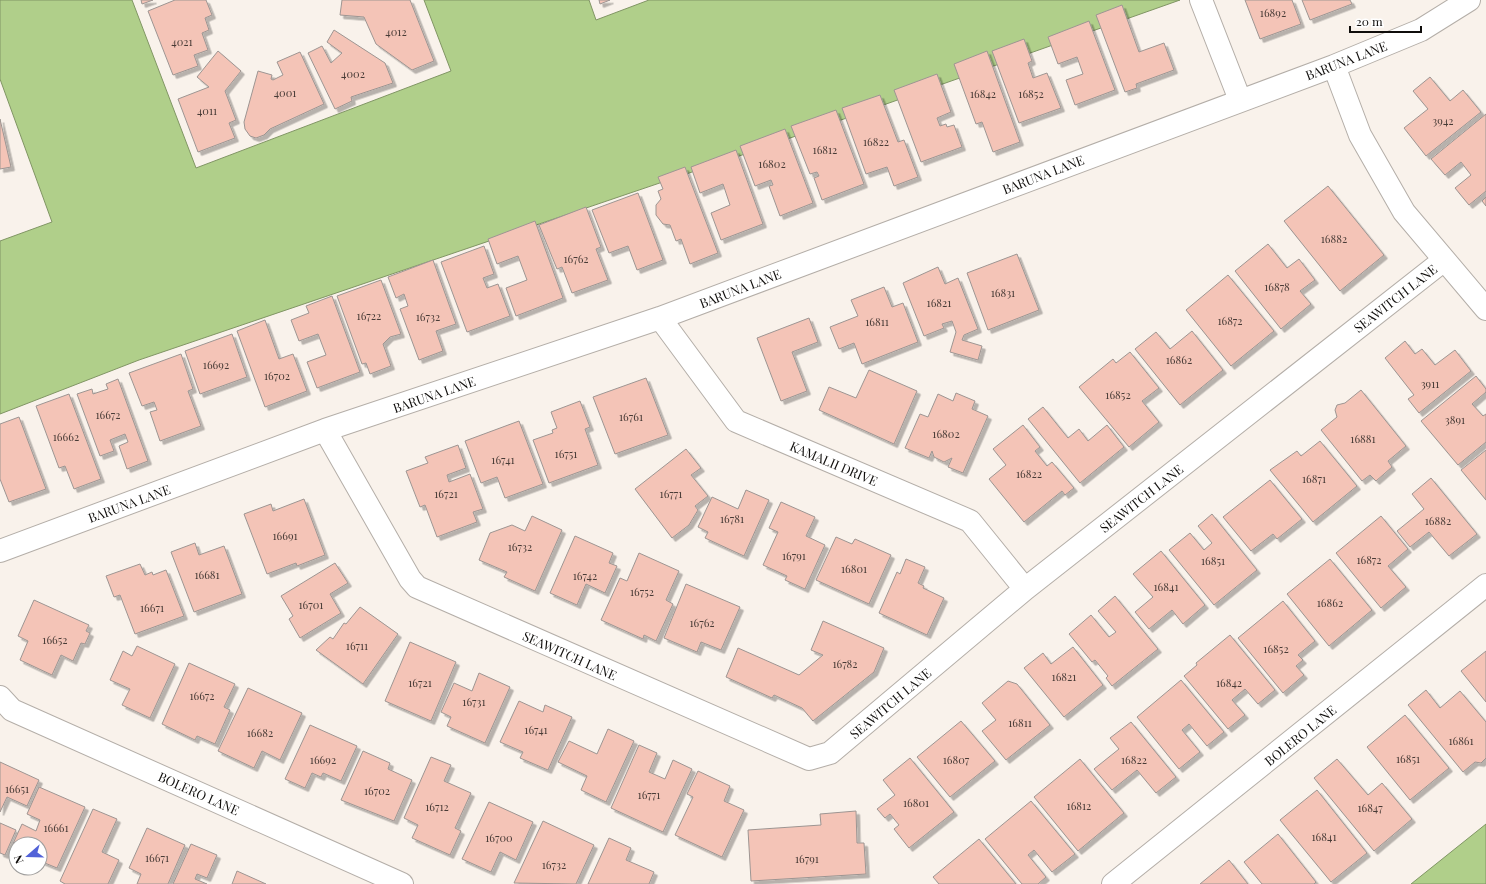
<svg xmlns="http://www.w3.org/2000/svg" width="1486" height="884" font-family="'Playfair Display',serif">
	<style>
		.water { fill: #b0cf8a; stroke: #809564 }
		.building { fill: #f4c4b7; stroke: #9d9592; filter: url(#shadow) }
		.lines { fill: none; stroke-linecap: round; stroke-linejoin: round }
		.minor-casing { stroke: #b4aea8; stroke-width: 24 }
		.minor { stroke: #fff; stroke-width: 22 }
		.labels { text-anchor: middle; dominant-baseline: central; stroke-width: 3; stroke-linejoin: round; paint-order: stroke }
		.number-label { font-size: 11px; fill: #483b36 }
		.street-label { font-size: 13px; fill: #0f0d0b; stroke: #fff }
	</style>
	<defs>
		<filter id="shadow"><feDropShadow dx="3.5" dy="3.5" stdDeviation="0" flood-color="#0004"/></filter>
	</defs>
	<rect width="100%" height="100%" fill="#f9f2eb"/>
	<path class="water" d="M0,0H132L196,168L451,71L424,0H589L596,20L649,0H1180L745,154L139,360L0,414V241L52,222L0,79Z
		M1486,824V884H1411Z"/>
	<path class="building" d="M141,0H153L142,4Z
		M175,0H206L212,15L205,18L209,30L202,33L208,50L194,55L198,66L173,75L148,11Z
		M342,0H410L434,61L412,70L376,44L364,17L340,15Z
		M599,0H610L600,4Z
		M1245,0H1292L1301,24L1260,39Z
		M1302,0H1350L1352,4L1310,20Z
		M1122,5L1139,52L1164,43L1174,70L1136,84L1137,88L1125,92L1096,15Z
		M1089,21L1115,90L1075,105L1066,80L1083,74L1077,57L1058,64L1048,37Z
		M334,30L385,63L393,83L351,97L352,101L335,109L308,53L322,46L331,63L342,53L327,42Z
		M1024,39L1032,61L1028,63L1033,78L1047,73L1061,108L1019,123L992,51Z
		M218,51L241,71L225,91L236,120L229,123L235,138L198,152L178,99L209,87L197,77Z
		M987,51L1020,142L993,152L982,122L976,124L954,64Z
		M300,52L324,104L270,129L264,135L256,138L250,136L245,129L244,122L258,71L272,75L271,79L273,80L283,75L277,62Z
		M937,74L951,112L937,118L940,126L946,124L947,127L954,125L962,147L921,162L894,90Z
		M1430,77L1450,101L1463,90L1481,112L1426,156L1404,128L1428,109L1413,91Z
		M880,95L898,142L904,140L918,177L894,186L887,167L866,174L842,108Z
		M836,110L864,184L822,200L814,178L819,176L817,172L810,174L791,126Z
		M1486,114V191L1469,205L1455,188L1471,175L1461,162L1445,175L1431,159Z
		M0,119L11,167L0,169Z
		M785,129L813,203L780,216L769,186L773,185L771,180L755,186L740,146Z
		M736,150L763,224L721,240L711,213L730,205L723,184L700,193L691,167Z
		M685,167L718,253L690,264L681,239L676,241L670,225L663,224L656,215V205L661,199L658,191L663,189L658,177Z
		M1328,186L1384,255L1340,291L1284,221Z
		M638,193L663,260L637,270L628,246L609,253L592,210Z
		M1486,197V206L1482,201Z
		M586,207L601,247L596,249L608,280L572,293L562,267L557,269L539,225Z
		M535,221L563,298L516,316L506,288L527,280L518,256L497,264L488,239Z
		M1268,244L1287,268L1299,259L1315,280L1300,291L1311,304L1281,329L1235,271Z
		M484,246L494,274L483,278L487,288L498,284L510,316L467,332L441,262Z
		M1017,254L1039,310L988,330L967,273Z
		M433,260L456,324L436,331L443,351L419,360L400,309L408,306L404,294L396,298L388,277Z
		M938,267L945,284L958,278L978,329L964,335L962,340L982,346L978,360L950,352L956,332L952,321L942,324L944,328L924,336L903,283Z
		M1228,275L1274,331L1231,366L1186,310Z
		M381,280L401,334L390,337L383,344L391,366L370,374L366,363L362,364L337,296Z
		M884,287L892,307L903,303L918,342L862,364L854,343L839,349L830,327L858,316L851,300Z
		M332,296L360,372L317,388L307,362L326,355L318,334L299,341L291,320L309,313L306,306Z
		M809,318L818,342L792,352L807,391L781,401L757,338Z
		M265,320L279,359L293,354L307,391L265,407L237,331Z
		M1192,331L1223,370L1180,405L1135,349L1156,332L1170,349Z
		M232,334L247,377L200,394L185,351Z
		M1405,341L1415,354L1422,349L1435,365L1455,350L1471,371L1419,413L1408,399L1414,395L1385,358Z
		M1130,352L1159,388L1142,401L1159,422L1129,447L1079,387L1113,359L1116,363Z
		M181,354L193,389L188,391L201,426L160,441L150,412L157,410L154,402L142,406L129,373Z
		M869,370L917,391L894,444L819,410L829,387L856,398Z
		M1476,376L1486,389V392L1472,404L1483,416L1486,414V442L1458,465L1421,421Z
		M646,378L668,435L615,454L593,397Z
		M118,379L148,461L127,469L119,446L128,442L125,434L110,440L114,451L100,456L77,394L92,389L93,394L108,389L106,384Z
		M1361,390L1406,446L1388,461L1392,467L1376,481L1370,475L1362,481L1321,430L1337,417L1335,410L1337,405L1345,403Z
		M956,393L975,401L972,409L988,416L963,473L948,467L952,458L944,462L934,457L932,451L929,458L905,448L920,414L928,417L938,394L953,401Z
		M69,394L101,479L74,489L65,466L59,468L36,406Z
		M580,401L590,427L585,429L598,465L549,483L533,440L553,433L552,430L557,428L551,412Z
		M1043,407L1068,438L1079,429L1088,441L1107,425L1124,447L1080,483L1028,419Z
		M19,417L46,489L9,502L0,479V424Z
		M519,421L543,484L505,498L497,477L481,483L465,441Z
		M1023,425L1040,447L1035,451L1047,466L1052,462L1074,488L1065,495L1062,491L1024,522L989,479L1006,465L993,449Z
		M1320,441L1357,486L1313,522L1270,470L1297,451L1301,456Z
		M458,445L466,468L447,475L449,482L470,474L483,509L473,512L477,522L437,537L425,505L420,507L406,471L428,463L425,457Z
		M686,449L701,468L691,475L708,496L695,506L698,510L689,525L672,538L635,489Z
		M1486,450V500L1461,470Z
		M1431,478L1477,534L1449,556L1429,532L1410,547L1397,531L1424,509L1412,494Z
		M1270,480L1302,519L1277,539L1273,534L1251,551L1223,517Z
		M746,490L769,500L744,556L705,538L708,532L698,527L712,497L738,509Z
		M304,499L325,555L297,566L296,563L267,574L244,514L271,504L273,511Z
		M781,502L815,517L806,536L825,545L805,589L785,580L787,576L763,565L778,532L769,528Z
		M1212,514L1257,570L1214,605L1169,550L1190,533L1204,550L1212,543L1198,526Z
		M532,516L562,530L535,591L504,577L507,572L479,560L490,533L512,525L525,531Z
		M1381,516L1408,549L1388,566L1406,587L1381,608L1336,553Z
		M575,536L613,553L609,563L617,566L605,593L586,584L577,605L550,593Z
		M836,537L852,544L855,539L891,555L869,604L816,580Z
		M195,543L199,555L224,546L242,594L194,612L171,552Z
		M1161,551L1205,605L1183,624L1172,610L1149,629L1135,612L1153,597L1133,574Z
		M639,553L679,571L666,600L673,604L656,641L644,635L643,639L601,620L620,578L627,581Z
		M906,559L925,567L918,583L924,586L923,588L944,598L927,635L879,613L897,572L900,574Z
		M1330,559L1372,610L1329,646L1287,594Z
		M335,563L348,583L330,594L341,613L300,638L289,619L293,616L281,596Z
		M140,564L145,575L152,572L153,575L166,570L184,616L135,634L120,595L114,597L106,576Z
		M686,584L740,607L721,650L701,642L697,652L664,638Z
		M1115,596L1158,649L1112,686L1106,678L1108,676L1095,660L1092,662L1069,634L1091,615L1109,637L1116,632L1098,611Z
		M34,600L89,625L86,631L90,633L85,644L81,643L73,661L61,655L52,675L20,660L28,641L18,636Z
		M1283,601L1315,641L1298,655L1303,660L1296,666L1304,675L1283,693L1238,638Z
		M360,607L398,634L363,684L316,650L330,637L333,639L344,623L346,624Z
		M823,621L884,648L874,672L813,721L802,708L774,695L772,698L726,677L738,648L799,675L823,655L811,650Z
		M1230,635L1275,690L1258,704L1245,689L1232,700L1245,715L1228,729L1184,676L1197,665L1196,663Z
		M410,642L456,662L431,721L385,701Z
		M137,646L175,664L150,718L122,705L130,689L110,680L123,651L132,656Z
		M1073,647L1103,685L1064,717L1024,668L1043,653L1051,664Z
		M1486,651V702L1461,671Z
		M189,663L235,684L224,707L230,710L215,744L197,736L195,740L162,724Z
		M479,673L510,687L485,743L447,726L451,717L441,712L454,683L472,691Z
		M1181,680L1224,732L1207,746L1189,724L1182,730L1200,752L1179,769L1137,717Z
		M1008,681L1017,684L1050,725L1006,760L982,731L996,720L982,703Z
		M248,688L302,713L280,760L262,751L254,768L218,751Z
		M1426,690L1440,708L1460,691L1486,722V758L1481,763L1475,762L1463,772L1408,705Z
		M519,701L543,712L545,705L572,717L548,770L520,758L523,752L500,742Z
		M1405,715L1449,768L1410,800L1367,747Z
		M961,721L995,761L950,797L917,757Z
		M1131,722L1176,777L1156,793L1137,770L1112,790L1094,769L1119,749L1110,738Z
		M310,725L357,746L341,781L323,773L321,777L312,773L305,788L285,779Z
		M608,729L634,741L606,802L581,790L587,776L558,762L569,741L597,754Z
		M639,745L657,753L649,772L665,779L673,760L692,769L663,832L611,808Z
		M363,751L390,763L388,769L412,780L394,821L341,800Z
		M431,757L451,765L444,781L471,793L455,828L461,831L450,855L412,838L418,825L404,818Z
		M910,758L954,812L909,848L894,829L899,825L890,814L885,818L877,809L895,795L883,780Z
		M1080,759L1124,813L1078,851L1034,797Z
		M1337,759L1368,795L1382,783L1412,819L1374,851L1314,778Z
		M0,762L39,780L27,806L7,797L0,812Z
		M698,771L730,786L724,801L744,810L722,857L675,835L693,797L687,794Z
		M39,787L85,807L57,868L40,861V844H16V850L11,848L22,824L36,831L40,820L27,814Z
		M1317,790L1367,853L1331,882L1280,820Z
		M1031,801L1075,854L1052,872L1034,850L1028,855L1046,877L1038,884H1022L985,839Z
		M489,802L533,822L516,860L500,852L491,872L462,859Z
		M93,809L117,819L102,852L119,860L108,884H65L60,881Z
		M856,811L857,843H864L866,874L751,881L748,830L821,825L820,814Z
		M543,821L594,845L576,884L514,883Z
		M0,823L16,830L5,855L0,853Z
		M147,828L185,845L168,884H137L141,874L129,868Z
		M1278,834L1316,882L1314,884H1262L1244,862Z
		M609,838L631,848L626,860L654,872L649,884H588Z
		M979,839L1016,884H939L933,877Z
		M191,844L217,855L207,878L197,874L195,879L207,884H173Z
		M1229,860L1248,884H1200Z
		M237,871L266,884H232Z"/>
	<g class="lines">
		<defs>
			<path id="minor" d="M1201,0L1240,100
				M1334,66L1360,135L1404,212L1486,309
				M660,318L736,421L970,521L1025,589
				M325,430L410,579L417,587L809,759L830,753L1025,589L1444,260
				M0,551L325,430L660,318L1334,66L1421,30L1469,0
				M0,697L12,710L402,884
				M1113,884L1486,585"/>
		</defs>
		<use href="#minor" class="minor-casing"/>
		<use href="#minor" class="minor"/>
	</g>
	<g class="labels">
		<g class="number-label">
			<text x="1273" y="12">16892</text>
			<text x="396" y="31">4012</text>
			<text x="182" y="41">4021</text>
			<text x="353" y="73">4002</text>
			<text x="285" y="92">4001</text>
			<text x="983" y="93">16842</text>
			<text x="1031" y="93">16852</text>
			<text x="207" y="110">4011</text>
			<text x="1443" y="120">3942</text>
			<text x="876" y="141">16822</text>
			<text x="825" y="149">16812</text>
			<text x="772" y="163">16802</text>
			<text x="1334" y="238">16882</text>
			<text x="576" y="258">16762</text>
			<text x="1277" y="286">16878</text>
			<text x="1003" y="292">16831</text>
			<text x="939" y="302">16821</text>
			<text x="369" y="315">16722</text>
			<text x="428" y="316">16732</text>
			<text x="1230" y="320">16872</text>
			<text x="877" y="321">16811</text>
			<text x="1179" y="359">16862</text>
			<text x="216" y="364">16692</text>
			<text x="277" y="375">16702</text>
			<text x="1430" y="383">3911</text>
			<text x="1118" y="394">16852</text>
			<text x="108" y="414">16672</text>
			<text x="631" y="416">16761</text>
			<text x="1455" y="419">3891</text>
			<text x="946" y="433">16802</text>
			<text x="66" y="436">16662</text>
			<text x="1363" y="438">16881</text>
			<text x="566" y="453">16751</text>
			<text x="503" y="459">16741</text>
			<text x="1029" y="473">16822</text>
			<text x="1314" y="478">16871</text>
			<text x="446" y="493">16721</text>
			<text x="671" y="493">16771</text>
			<text x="732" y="518">16781</text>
			<text x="1438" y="520">16882</text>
			<text x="285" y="535">16691</text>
			<text x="520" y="546">16732</text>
			<text x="794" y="555">16791</text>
			<text x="1369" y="559">16872</text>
			<text x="1213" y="560">16851</text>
			<text x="854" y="568">16801</text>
			<text x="207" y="574">16681</text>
			<text x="585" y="575">16742</text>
			<text x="1166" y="586">16841</text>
			<text x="642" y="591">16752</text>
			<text x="1330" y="602">16862</text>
			<text x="311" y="604">16701</text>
			<text x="152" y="607">16671</text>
			<text x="702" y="622">16762</text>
			<text x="55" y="639">16652</text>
			<text x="357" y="645">16711</text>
			<text x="1276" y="648">16852</text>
			<text x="845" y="663">16782</text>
			<text x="1064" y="676">16821</text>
			<text x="420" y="682">16721</text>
			<text x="1229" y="682">16842</text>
			<text x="202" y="695">16672</text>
			<text x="474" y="701">16731</text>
			<text x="1020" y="722">16811</text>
			<text x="536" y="729">16741</text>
			<text x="260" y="732">16682</text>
			<text x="1461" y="740">16861</text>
			<text x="1408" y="758">16851</text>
			<text x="323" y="759">16692</text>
			<text x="956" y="759">16807</text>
			<text x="1134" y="759">16822</text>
			<text x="17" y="788">16651</text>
			<text x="377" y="790">16702</text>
			<text x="649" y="794">16771</text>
			<text x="916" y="802">16801</text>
			<text x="1079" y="805">16812</text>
			<text x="437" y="806">16712</text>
			<text x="1370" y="807">16847</text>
			<text x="56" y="827">16661</text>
			<text x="1324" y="836">16841</text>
			<text x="499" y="837">16700</text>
			<text x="157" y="857">16671</text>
			<text x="807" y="858">16791</text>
			<text x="554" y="864">16732</text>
		</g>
		<g class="street-label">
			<text transform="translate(1346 60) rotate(-21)">BARUNA LANE</text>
			<text transform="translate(1043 174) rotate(-21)">BARUNA LANE</text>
			<text transform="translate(740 288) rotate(-21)">BARUNA LANE</text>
			<text transform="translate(1395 298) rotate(-38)">SEAWITCH LANE</text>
			<text transform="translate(434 394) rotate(-19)">BARUNA LANE</text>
			<text transform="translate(834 463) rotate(23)">KAMALII DRIVE</text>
			<text transform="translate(1141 498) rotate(-38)">SEAWITCH LANE</text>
			<text transform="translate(129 503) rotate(-20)">BARUNA LANE</text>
			<text transform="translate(570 655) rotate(24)">SEAWITCH LANE</text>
			<text transform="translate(890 703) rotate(-40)">SEAWITCH LANE</text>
			<text transform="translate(1300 735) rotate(-39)">BOLERO LANE</text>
			<text transform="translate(199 793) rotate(24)">BOLERO LANE</text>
		</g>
	</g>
	<g transform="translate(28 856) rotate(250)"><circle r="19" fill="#ffffff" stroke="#9f9e9d"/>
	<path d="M0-3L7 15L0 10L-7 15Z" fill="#5262d8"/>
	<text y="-6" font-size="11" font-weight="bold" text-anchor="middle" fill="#0f0d0b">N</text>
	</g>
	<path d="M1350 26v6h71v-6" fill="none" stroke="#0f0d0b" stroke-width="2"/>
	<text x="1356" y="26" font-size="12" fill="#0f0d0b" stroke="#ffffff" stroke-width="3" paint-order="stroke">20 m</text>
</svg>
